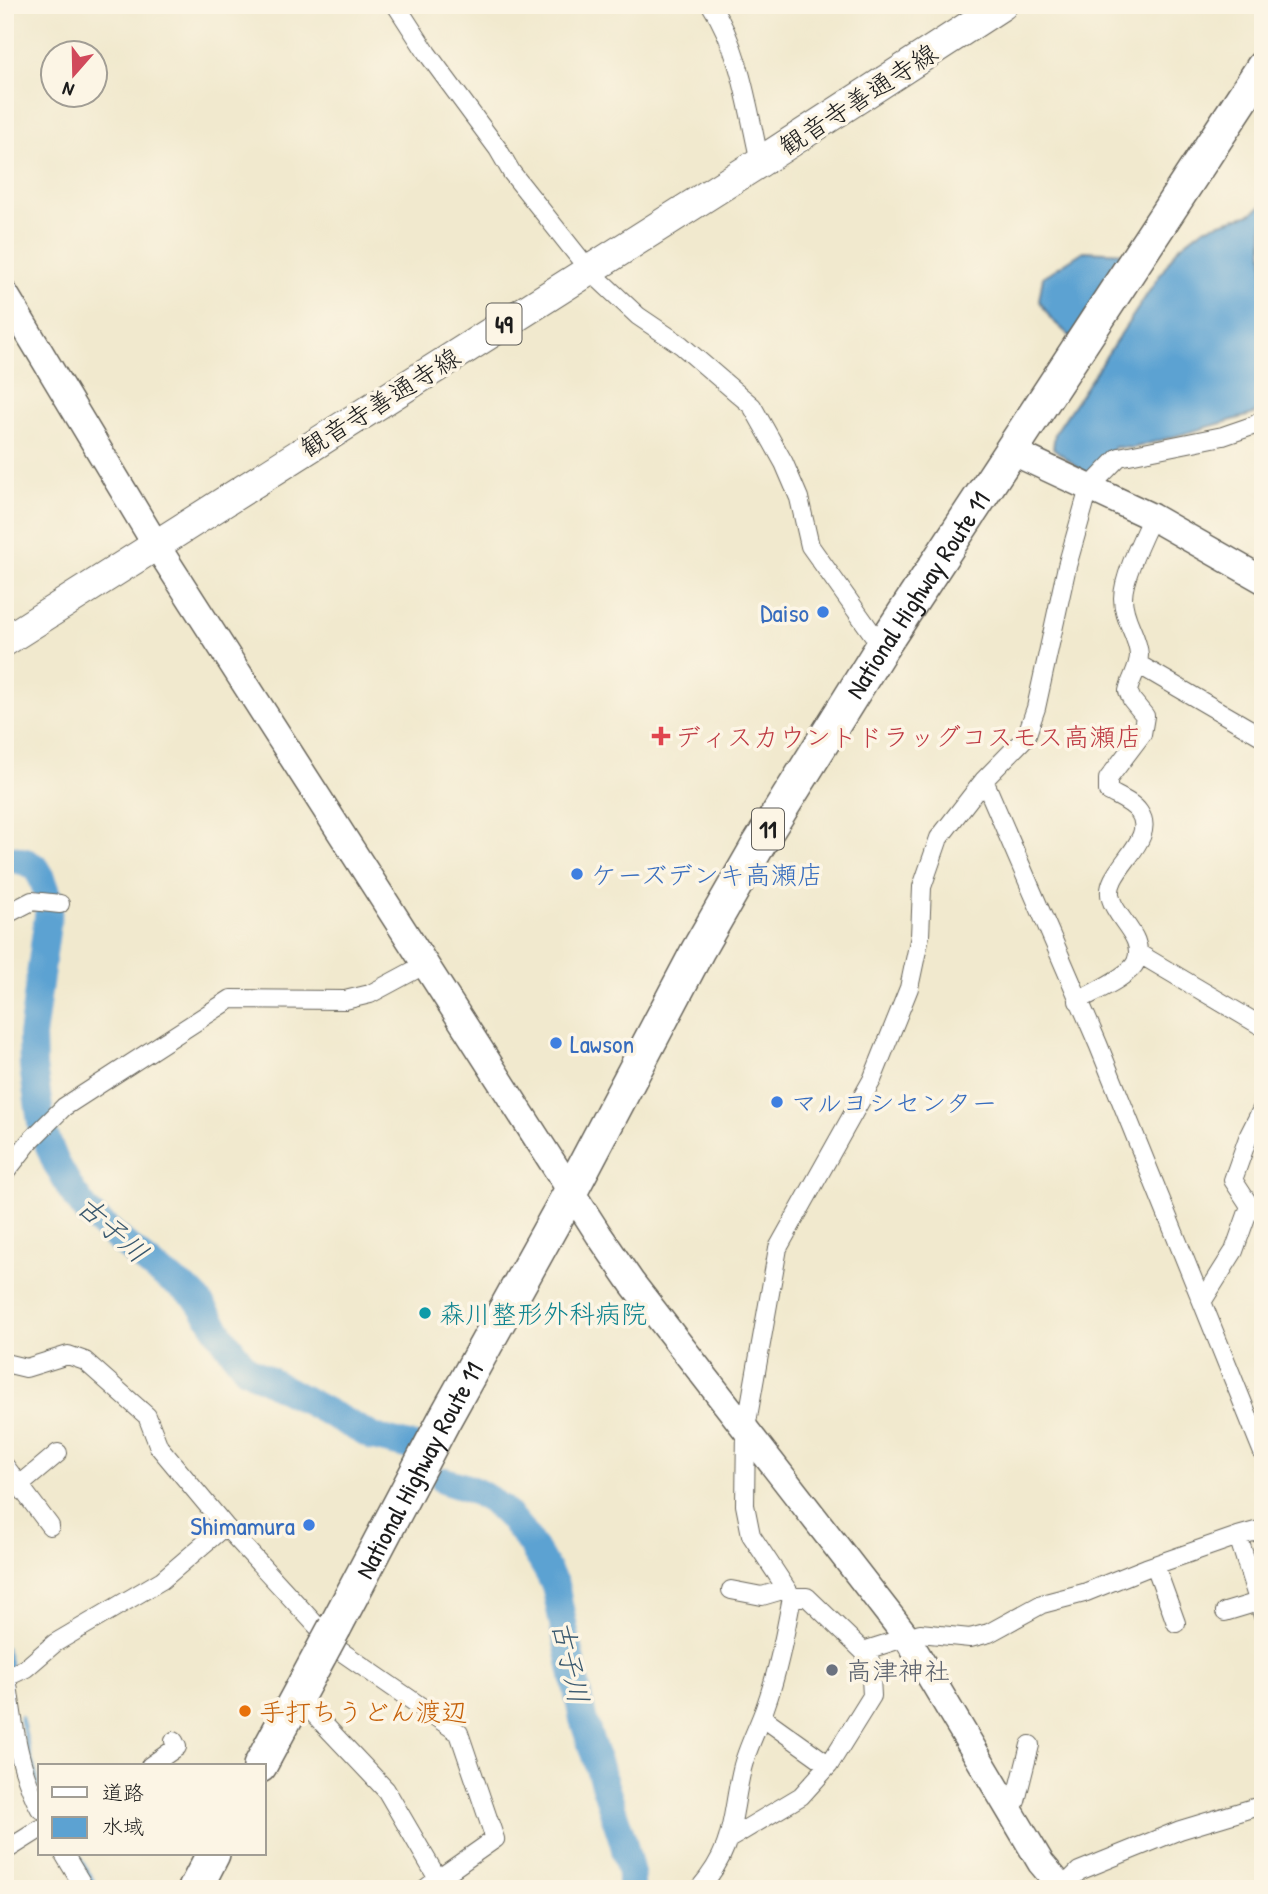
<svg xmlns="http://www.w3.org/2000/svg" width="1268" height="1894" font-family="'Patrick Hand','Klee One',sans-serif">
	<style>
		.water { fill: #5ca2d2; stroke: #3c5f77; stroke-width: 2 }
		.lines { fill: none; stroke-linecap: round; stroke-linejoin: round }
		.stream { stroke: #5ca2d2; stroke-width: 4.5 }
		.river { stroke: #5ca2d2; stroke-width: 28 }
		.street-casing { stroke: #67645a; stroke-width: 20 }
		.secondary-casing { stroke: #67645a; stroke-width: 29 }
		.primary-casing { stroke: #67645a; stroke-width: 32 }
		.highway-casing { stroke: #67645a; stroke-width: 36 }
		.street { stroke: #fff; stroke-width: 18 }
		.secondary { stroke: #fff; stroke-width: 26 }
		.primary { stroke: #fff; stroke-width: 30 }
		.highway { stroke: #fff; stroke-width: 33 }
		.highway-bridge-casing { stroke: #67645a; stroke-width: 36; stroke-linecap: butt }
		.highway-bridge { stroke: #fff; stroke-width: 33 }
		.shop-dot { fill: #3f7fe0; stroke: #fcf5e5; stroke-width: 2.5 }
		.health-dot { fill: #e0444e; stroke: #fcf5e5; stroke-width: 2.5 }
		.culture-dot { fill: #0f9aa8; stroke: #fcf5e5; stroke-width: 2.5 }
		.worship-dot { fill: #6b7280; stroke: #fcf5e5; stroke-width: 2.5 }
		.food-dot { fill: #e8710a; stroke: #fcf5e5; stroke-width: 2.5 }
		.labels { text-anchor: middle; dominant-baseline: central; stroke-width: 7; stroke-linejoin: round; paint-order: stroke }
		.shield { fill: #fcf5e5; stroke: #5f5d58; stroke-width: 2 }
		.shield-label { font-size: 24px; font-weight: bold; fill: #1c1c1c }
		.street-label { font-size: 26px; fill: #1c1c1c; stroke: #fcf5e5 }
		.shop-label { font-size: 26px; fill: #366cbe; stroke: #fcf5e5; text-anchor: start }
		.health-label { font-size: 26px; fill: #be3a42; stroke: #fcf5e5; text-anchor: start }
		.culture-label { font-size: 26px; fill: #0d838f; stroke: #fcf5e5; text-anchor: start }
		.worship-label { font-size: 26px; fill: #5b616d; stroke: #fcf5e5; text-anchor: start }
		.food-label { font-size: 26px; fill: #c56008; stroke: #fcf5e5; text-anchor: start }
		.water-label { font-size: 28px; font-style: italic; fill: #39586e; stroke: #fcf5e5 }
	</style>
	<rect width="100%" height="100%" fill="#fcf5e5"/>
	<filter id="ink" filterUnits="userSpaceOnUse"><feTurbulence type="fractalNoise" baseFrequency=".0143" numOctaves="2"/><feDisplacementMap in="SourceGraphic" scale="14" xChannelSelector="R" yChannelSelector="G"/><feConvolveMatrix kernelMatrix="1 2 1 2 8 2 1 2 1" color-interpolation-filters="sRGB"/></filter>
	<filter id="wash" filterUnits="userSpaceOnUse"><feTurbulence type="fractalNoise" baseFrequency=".00686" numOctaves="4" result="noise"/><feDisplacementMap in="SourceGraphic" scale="28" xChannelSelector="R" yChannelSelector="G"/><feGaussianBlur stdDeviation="1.57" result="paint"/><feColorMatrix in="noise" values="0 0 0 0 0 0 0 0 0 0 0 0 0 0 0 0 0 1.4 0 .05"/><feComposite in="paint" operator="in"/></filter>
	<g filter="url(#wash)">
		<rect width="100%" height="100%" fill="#f1e9ce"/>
		<path class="water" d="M1263,205V404L1254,414L1133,448L1115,447L1092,478L1053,448L1055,433L1178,248L1204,228L1250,214Z
			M1084,251L1127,253L1071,337L1051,319L1039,300L1043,277Z"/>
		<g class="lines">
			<path class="stream" d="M5,1648L11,1671
				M21,1717L30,1757L40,1789
				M78,1854L97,1889"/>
			<path class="river" d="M5,857L26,862L36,868L42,878L50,901L32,1036L33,1067L42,1129L56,1163L72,1191L88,1213L122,1242L155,1269L195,1296L226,1342L246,1368L373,1437L414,1447
				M445,1481C457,1485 471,1488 482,1495C512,1511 540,1555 555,1585L583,1719L623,1841L631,1874V1889"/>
		</g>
	</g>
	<g filter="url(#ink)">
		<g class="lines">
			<defs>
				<path id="street" d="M396,5L427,53L498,149L512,173L589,270L638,316L681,345L752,406L784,463L799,498L810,546L882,647
					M711,5C741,51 748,110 760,162
					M1138,664L1263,737
					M984,780L1098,1044L1263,1453
					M5,915L32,901L60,904
					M1138,953L1263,1027
					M1078,1001C1093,992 1129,977 1136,962C1146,938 1117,920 1111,899C1101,871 1160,841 1139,812C1132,802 1118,797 1108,791V779L1142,734L1145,716L1132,700L1128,691C1131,678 1139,668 1139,655C1138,635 1123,620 1123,598C1123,577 1143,537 1152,517
					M5,1173L30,1141L64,1107L231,999L345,1000L370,994L424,965
					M1202,1302L1234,1251L1250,1206L1233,1180L1249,1135L1263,1107
					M5,1363L26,1368L68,1355L85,1361L147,1416L159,1447L225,1526L339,1650L459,1733L495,1839L438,1879
					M5,1466L50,1526
					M20,1485L58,1453
					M1263,1529L1238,1536L1263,1616
					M1155,1565L1176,1623
					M731,1590L762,1596L786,1589
					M792,1597H807L863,1651L920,1633L970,1638L989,1633L1042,1604L1084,1593L1146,1568L1238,1536
					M1225,1612L1258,1602
					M5,1672L7,1677L26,1668L55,1643L162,1580L225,1526
					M7,1677C13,1721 18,1769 40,1809
					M297,1696L386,1790L438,1879L425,1889
					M762,1717L829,1765
					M150,1766L177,1747L174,1741
					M1009,1809L1016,1801L1030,1745
					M729,1839L801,1796L829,1765L872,1696L870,1660L863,1651
					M5,1851L40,1829
					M64,1854L85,1889
					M1062,1888L1079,1871L1180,1830L1263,1805
					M699,1889C736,1846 730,1820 742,1769C747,1748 758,1728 765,1708C778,1672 785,1634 792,1597L751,1535L745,1505L746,1428L778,1248L872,1080L909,988L920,936L922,887L939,838L984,780L1026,737L1036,708L1067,566L1089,488L1119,457L1223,436L1255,425L1263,419"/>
				<path id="secondary" d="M5,294L156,545L599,1235L632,1283L906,1636L1041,1863L1063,1889
					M1011,451L1152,517L1263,580"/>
				<path id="primary" d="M5,641L760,162L1002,5"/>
				<g id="highway">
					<path id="s1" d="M335,1627L443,1422L571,1191L698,950L756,849L882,647L1263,67"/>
					<path d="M260,1766L321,1653"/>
					<path d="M195,1889L213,1854"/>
				</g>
			</defs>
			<use href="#street" class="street-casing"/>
			<use href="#secondary" class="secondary-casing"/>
			<use href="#primary" class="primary-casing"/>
			<use href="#highway" class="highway-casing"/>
			<use href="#street" class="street"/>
			<use href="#secondary" class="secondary"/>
			<use href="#primary" class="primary"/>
			<use href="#highway" class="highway"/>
			<defs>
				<path id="highway-bridge" d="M321,1653L335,1627"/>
			</defs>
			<use href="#highway-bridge" class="highway-bridge-casing"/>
			<use href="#highway-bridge" class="highway-bridge"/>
		</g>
	</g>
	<g class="shop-dot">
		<circle cx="823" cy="612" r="7"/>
		<circle cx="577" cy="874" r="7"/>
		<circle cx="556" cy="1043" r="7"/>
		<circle cx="777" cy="1102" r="7"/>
		<circle cx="309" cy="1525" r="7"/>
	</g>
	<path class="health-dot" d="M657.5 725.5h7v7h7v7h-7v7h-7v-7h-7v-7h7z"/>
	<circle class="culture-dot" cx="425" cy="1313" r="7"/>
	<circle class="worship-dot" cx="832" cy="1670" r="7"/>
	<circle class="food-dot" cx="245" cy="1711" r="7"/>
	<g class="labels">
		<g class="shield">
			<rect x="486.5" y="303.5" width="35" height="41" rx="5"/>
			<rect x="752" y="808.5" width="32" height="41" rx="5"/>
		</g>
		<g class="shield-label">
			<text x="504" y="324">49</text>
			<text x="768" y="829">11</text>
		</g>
		<g class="street-label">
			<text transform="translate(858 99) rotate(-33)">観音寺善通寺線</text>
			<text transform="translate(380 402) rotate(-32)">観音寺善通寺線</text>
			<text stroke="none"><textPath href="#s1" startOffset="1186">National Highway Route 11</textPath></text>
			<text stroke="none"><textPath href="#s1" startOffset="178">National Highway Route 11</textPath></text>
		</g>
		<g class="shop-label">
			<text x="809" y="612" text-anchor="end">Daiso</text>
			<text x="591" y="874">ケーズデンキ高瀬店</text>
			<text x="570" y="1043">Lawson</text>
			<text x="791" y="1102">マルヨシセンター</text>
			<text x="295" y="1525" text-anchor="end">Shimamura</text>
		</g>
		<g class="health-label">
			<text x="675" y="736">ディスカウントドラッグコスモス高瀬店</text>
		</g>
		<g class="culture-label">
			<text x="439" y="1313">森川整形外科病院</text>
		</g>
		<g class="worship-label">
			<text x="846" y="1670">高津神社</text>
		</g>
		<g class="food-label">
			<text x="259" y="1711">手打ちうどん渡辺</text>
		</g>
		<g class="water-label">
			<text transform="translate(113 1229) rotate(42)">古子川</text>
			<text transform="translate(571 1662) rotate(78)">古子川</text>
		</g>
	</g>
	<rect width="1268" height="1894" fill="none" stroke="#fcf5e5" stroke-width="28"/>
	<rect x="38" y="1764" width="228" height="91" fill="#fcf5e5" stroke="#a29e95" stroke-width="2"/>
	<rect x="52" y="1787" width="35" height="10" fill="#ffffff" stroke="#a29e95" stroke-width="2"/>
	<text x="102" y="1800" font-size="21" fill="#1c1c1c">道路</text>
	<rect x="52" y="1817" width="35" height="21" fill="#5ca2d2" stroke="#a29e95" stroke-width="2"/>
	<text x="102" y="1834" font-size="21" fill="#1c1c1c">水域</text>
	<g transform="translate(74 74) rotate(200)"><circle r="33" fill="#fcf5e5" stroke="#a29e95" stroke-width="2"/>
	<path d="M0-5L12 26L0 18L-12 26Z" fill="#d1495b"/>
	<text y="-10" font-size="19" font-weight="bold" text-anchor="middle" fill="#1c1c1c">N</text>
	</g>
</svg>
